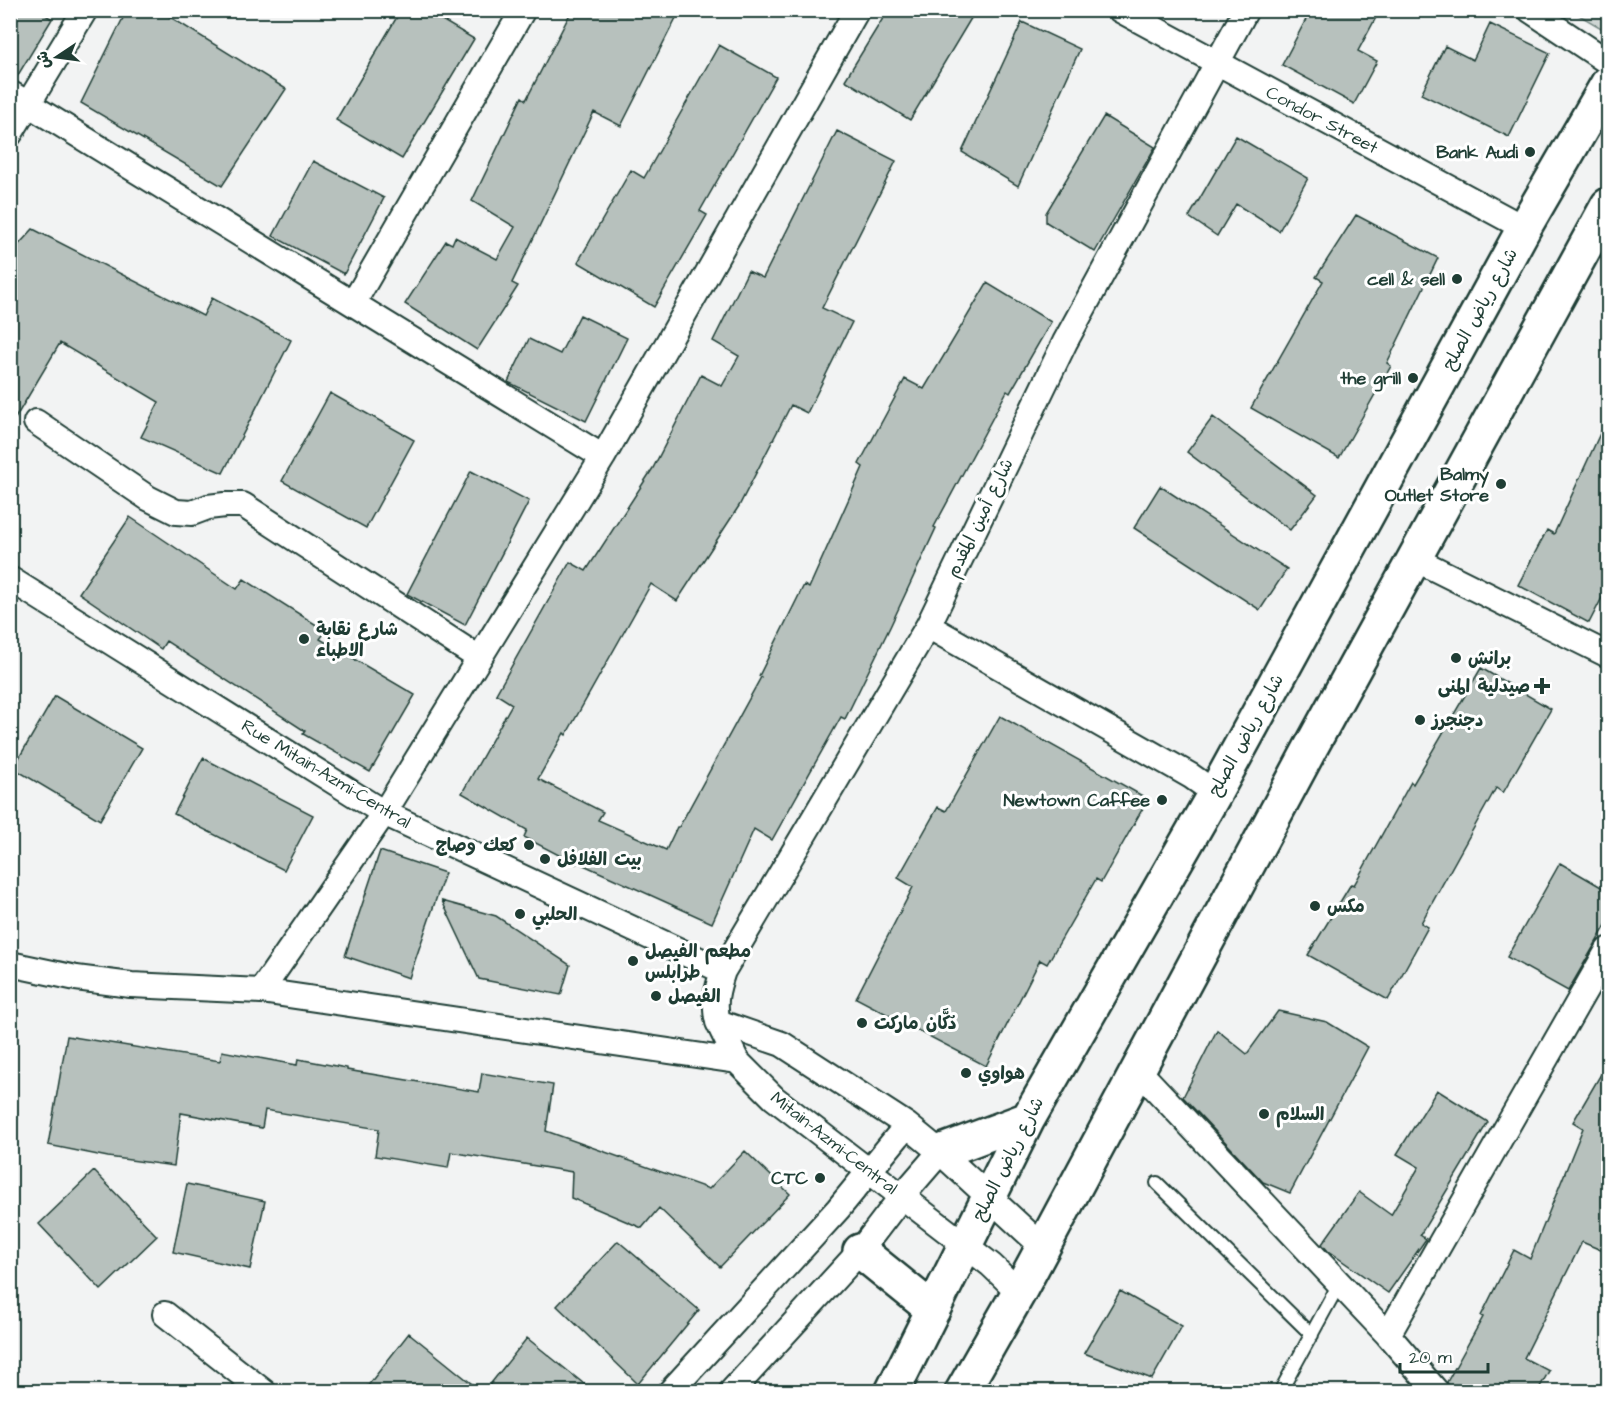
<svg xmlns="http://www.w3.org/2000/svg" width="1619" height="1402" font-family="'Architects Daughter','Playpen Sans Arabic',sans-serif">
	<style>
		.green { fill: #ced5d3; stroke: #768984; stroke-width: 1.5 }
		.building { fill: #b7c1bd; stroke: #1f3d34; stroke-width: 1.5 }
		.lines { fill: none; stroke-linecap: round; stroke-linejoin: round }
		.lane-casing { stroke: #1f3d34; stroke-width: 16 }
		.street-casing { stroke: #1f3d34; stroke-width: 28 }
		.secondary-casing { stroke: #1f3d34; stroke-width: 38 }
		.lane { stroke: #fff; stroke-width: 12 }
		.street { stroke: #fff; stroke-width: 24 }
		.secondary { stroke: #fff; stroke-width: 33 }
		.poi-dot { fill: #1f3d34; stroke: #fff; stroke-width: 2 }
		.labels { text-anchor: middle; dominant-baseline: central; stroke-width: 6; stroke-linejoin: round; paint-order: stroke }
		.street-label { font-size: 18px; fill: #1f3d34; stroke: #fff }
		.poi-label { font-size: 18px; font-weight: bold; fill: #1f3d34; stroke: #fff; text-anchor: start }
	</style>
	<rect width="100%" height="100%" fill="#f2f3f3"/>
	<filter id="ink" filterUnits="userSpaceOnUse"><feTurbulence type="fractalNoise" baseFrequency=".0167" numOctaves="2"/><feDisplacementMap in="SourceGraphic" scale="12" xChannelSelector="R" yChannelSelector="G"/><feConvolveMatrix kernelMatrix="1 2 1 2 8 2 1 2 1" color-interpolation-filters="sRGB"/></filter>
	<g filter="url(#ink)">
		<path class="green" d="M1572,11H1608V32Z"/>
		<path class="building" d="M10,10H38L52,19L15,80L10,79Z
			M127,10H159L286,89L222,186L81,103Z
			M401,10H425L474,39L402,159L336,120Z
			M572,10H680L621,126L594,112L512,283L518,286L477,350L405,304L446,241L452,244L455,237L497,259L515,227L472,201L522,97L526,100Z
			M888,10H976L910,120L845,80Z
			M1311,10H1380L1358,51L1377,61L1354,104L1282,65Z
			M1022,22L1080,49L1018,186L962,152Z
			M1490,24L1550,53L1509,137L1421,94L1445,46L1473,60Z
			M719,45L776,77L700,211L707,215L654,307L578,262L631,170L644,178Z
			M1104,116L1155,147L1095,252L1046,222V213Z
			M837,131L896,161L822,308L852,322L807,413L791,405L739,506L677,601L651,584L566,735L564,733L538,779L603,812L598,820L666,850L677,827H679L761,677L759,676L804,585L809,588L863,467L859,464L905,379L924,389L987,283L1051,322L1010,393L1007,391L934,527L936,528L890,627L845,719L841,717L772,840L754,829L712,923L577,862L576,864L524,837L527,830L462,793L512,704L496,694L570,562L586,571L653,468L701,375L722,386L739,356L713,341L748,271L763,278Z
			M1236,136L1308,178L1279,231L1236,204L1217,236L1189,217Z
			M313,161L384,198L344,274L273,236Z
			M1356,215L1438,258L1387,363L1391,366L1339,458L1251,408L1323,281L1316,277Z
			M33,229L203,316L212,298L291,340L223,473L141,437L159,402L60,343L10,427V254Z
			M580,315L627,338L586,421L508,382L529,339L560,354Z
			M330,393L414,440L366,528L282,481Z
			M1608,416V586L1589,623L1518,585L1547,530L1554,534Z
			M1213,417L1317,495L1290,530L1187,452Z
			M471,471L529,501L465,625L407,594Z
			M1160,486L1287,569L1260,610L1134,528Z
			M130,517L237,589L244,579L326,631L320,639L415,695L370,772L303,734L305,731L166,641L161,649L79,593Z
			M1481,668L1551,709L1503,793L1496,788L1421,923L1428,927L1388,1000L1308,955L1351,884L1354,885L1411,782L1413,784Z
			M55,696L142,748L100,820L13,768Z
			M1000,716L1148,799L1101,882L1096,879L1047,964L1040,960L986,1066L856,998L913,887L898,878L938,807L946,811Z
			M203,758L313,815L284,870L174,814Z
			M380,851L445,873L409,978L345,956Z
			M1560,863L1608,891V922L1568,991L1507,957Z
			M442,901L496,916L570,965L561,995L479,979Z
			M1278,1011L1327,1022L1368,1047L1290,1193L1263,1182L1183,1097L1217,1030L1247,1054Z
			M67,1036L220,1061L222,1051L297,1065L298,1059L347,1068V1070L479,1092L482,1073L553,1085L546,1131L709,1189L745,1151L790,1194L720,1267L659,1208L642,1228L571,1198L572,1172L451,1152L448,1168L375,1156L379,1129L265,1110L262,1128L181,1113L174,1166L108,1157L48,1145Z
			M1608,1062V1253L1582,1242L1524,1358L1549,1371L1537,1392H1451L1447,1382L1483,1317L1481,1316L1514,1250L1530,1259L1583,1128L1573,1122Z
			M1437,1090L1488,1122L1420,1235L1426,1239L1388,1293L1328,1251L1322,1244L1359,1192L1391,1215L1419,1167L1397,1154Z
			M94,1171L157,1236L101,1290L39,1224Z
			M187,1184L265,1201L250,1269L173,1252Z
			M618,1241L699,1310L638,1384L557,1306Z
			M1120,1291L1182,1326L1152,1379L1084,1353Z
			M409,1333L482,1392H363Z
			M527,1338L594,1392H484Z"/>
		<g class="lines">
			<defs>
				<path id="lane" d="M1157,1183L1312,1335
					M1280,1392L1339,1284"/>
				<path id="street" d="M1120,10L1524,228
					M1530,10L1608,62
					M10,93L603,457
					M10,134L85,10
					M354,302L523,10
					M36,422L148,498L176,512L192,513L208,507L225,505H243L479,658
					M1415,559L1608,655
					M10,579L384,813L723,971
					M928,626L1191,776L1215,793
					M10,964L76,978L131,985L261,991L737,1061
					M261,991L384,813L603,457L857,10
					M718,1022C713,1003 717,989 723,971L928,626L1065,342L1246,10
					M1137,1069L1388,1335L1437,1392
					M1019,1292L991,1265L774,1098L737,1061L718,1022L782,1044L907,1125L940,1152L1043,1247
					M165,1314L264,1392
					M1388,1335L1608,950
					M670,1392L838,1209L907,1125
					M731,1392L860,1251L902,1196L940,1152"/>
				<path id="secondary" d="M940,1152L1028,1119
					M860,1251L933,1310
					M892,1392L1028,1119L1215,793L1524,228L1608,83
					M962,1392L1019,1292L1311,747L1608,205"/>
			</defs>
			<use href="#lane" class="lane-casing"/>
			<use href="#street" class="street-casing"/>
			<use href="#secondary" class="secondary-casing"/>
			<use href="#lane" class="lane"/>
			<use href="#street" class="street"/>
			<use href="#secondary" class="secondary"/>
		</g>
	</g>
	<g class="poi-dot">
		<circle cx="1530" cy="152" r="6"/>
		<circle cx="1457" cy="279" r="6"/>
		<circle cx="1413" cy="378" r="6"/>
		<circle cx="1501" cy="484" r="6"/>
		<circle cx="304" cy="639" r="6"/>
		<circle cx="1456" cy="658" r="6"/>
		<path d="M1539 677h6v6h6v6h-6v6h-6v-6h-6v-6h6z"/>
		<circle cx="1420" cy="720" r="6"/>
		<circle cx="1162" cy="800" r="6"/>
		<circle cx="529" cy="845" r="6"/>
		<circle cx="545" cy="859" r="6"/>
		<circle cx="1315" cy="906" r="6"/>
		<circle cx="520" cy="914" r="6"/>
		<circle cx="633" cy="961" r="6"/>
		<circle cx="656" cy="996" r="6"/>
		<circle cx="862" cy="1023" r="6"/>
		<circle cx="966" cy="1073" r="6"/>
		<circle cx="1264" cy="1114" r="6"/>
		<circle cx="820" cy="1178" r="6"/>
	</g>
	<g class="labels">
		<g class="street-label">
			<text transform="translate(1322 120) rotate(28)">Condor Street</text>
			<text transform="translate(1480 309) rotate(-61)">شارع رياض الصلح</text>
			<text transform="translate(980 518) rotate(-64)">شارع أمين المقدم</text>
			<text transform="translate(1246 735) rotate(-61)">شارع رياض الصلح</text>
			<text transform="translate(326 774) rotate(31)">Rue Mitain-Azmi-Central</text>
			<text transform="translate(834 1143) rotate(38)">Mitain-Azmi-Central</text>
			<text transform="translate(1008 1159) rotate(-63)">شارع رياض الصلح</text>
		</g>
		<g class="poi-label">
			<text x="1518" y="152" text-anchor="end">Bank Audi</text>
			<text x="1445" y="279" text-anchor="end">cell &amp; sell</text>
			<text x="1401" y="378" text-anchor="end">the grill</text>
			<text x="1489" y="474" text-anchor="end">Balmy<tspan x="1489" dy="21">Outlet Store</tspan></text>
			<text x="316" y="629">شارع نقابة<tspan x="316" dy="21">الاطباء</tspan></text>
			<text x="1468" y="658">برانش</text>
			<text x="1530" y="686" text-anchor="end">صيدلية المنى</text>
			<text x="1432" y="720">دجنجرز</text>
			<text x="1150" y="800" text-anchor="end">Newtown Caffee</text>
			<text x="517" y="845" text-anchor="end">كعك وصاج</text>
			<text x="557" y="859">بيت الفلافل</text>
			<text x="1327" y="906">مكس</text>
			<text x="532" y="914">الحلبي</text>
			<text x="645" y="951">مطعم الفيصل<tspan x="645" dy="21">طرابلس</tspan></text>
			<text x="668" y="996">الفيصل</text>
			<text x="874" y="1023">دُكَّان ماركت</text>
			<text x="978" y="1073">هواوي</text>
			<text x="1276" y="1114">السلام</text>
			<text x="808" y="1178" text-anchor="end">CTC</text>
		</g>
	</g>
	<rect width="1619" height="1402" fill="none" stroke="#fff" stroke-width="36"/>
	<rect x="18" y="18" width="1583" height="1366" fill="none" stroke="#1f3d34" stroke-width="2" filter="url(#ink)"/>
	<g transform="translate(57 57) rotate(257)" stroke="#ffffff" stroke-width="4.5" paint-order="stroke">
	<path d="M0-4.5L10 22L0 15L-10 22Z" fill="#1f3d34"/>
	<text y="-9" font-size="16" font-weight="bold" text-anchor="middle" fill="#1f3d34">ش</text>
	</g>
	<path d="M1400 1363v9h88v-9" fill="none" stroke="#1f3d34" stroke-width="3"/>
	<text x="1409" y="1363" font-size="18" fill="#1f3d34" stroke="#ffffff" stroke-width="4.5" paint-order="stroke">20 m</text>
</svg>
